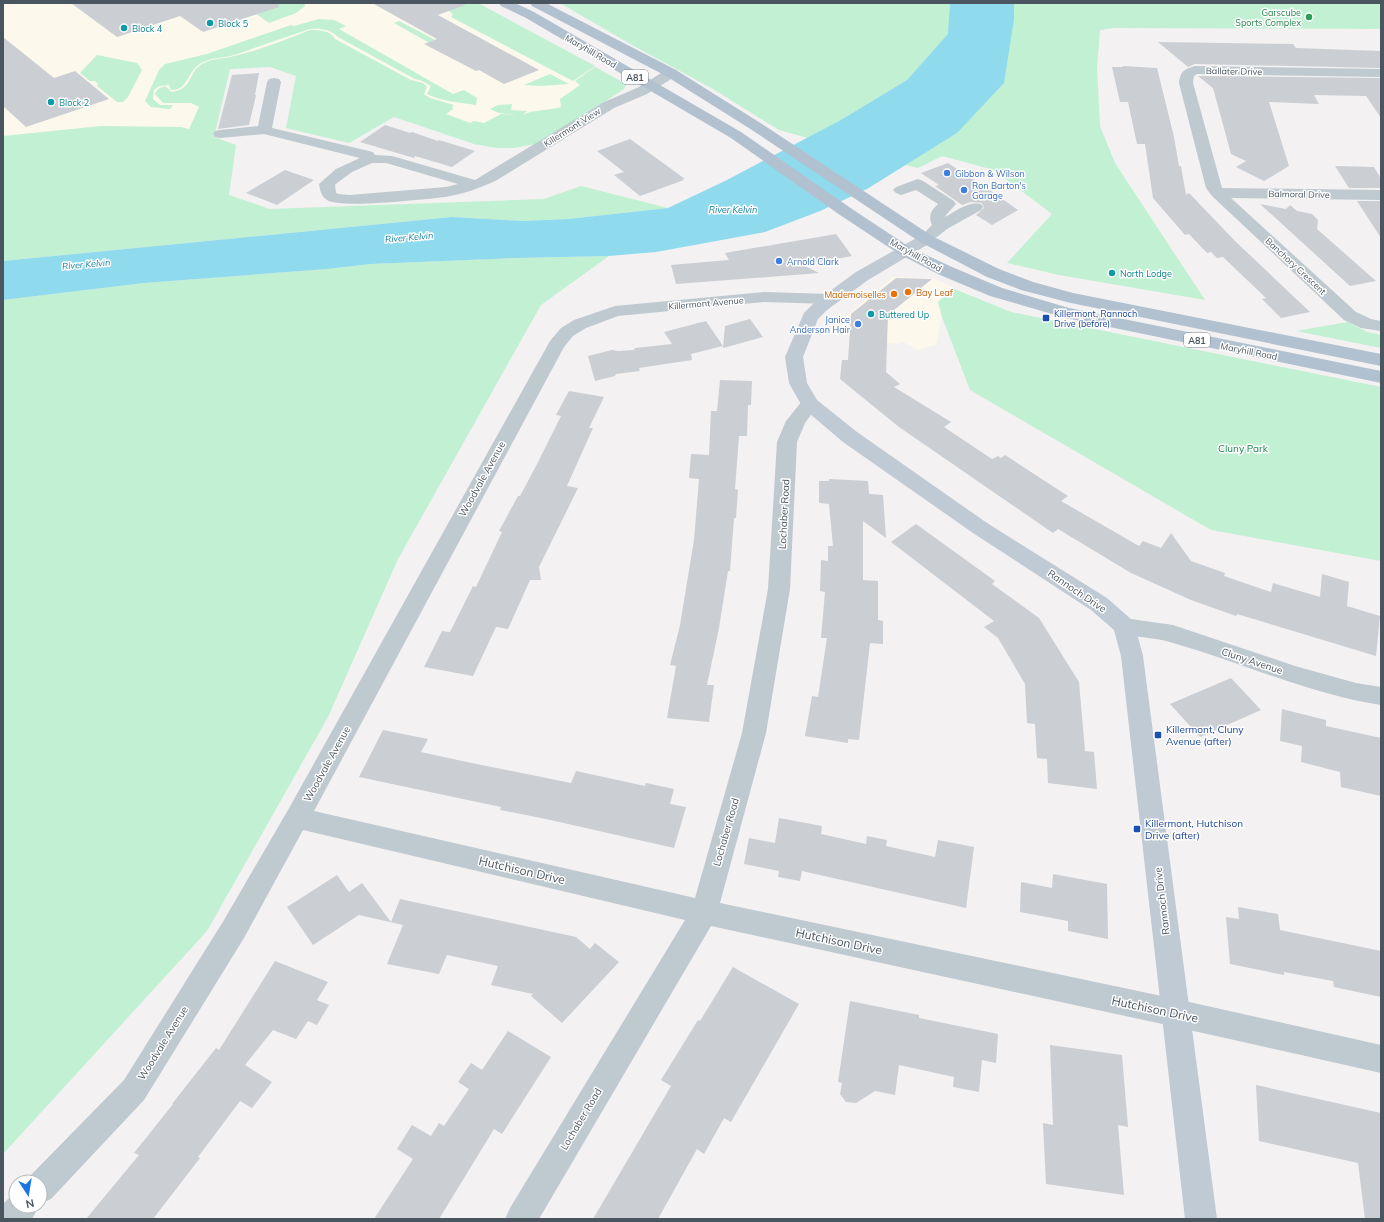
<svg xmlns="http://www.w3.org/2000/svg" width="1384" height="1222" font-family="Mulish,sans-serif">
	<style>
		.commercial { fill: #fcf8ec }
		.green { fill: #c1f0d3 }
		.water { fill: #8fdaec }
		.building { fill: #cbced3 }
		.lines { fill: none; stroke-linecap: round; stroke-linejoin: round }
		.street { fill: #bfc9d0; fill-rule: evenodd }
		.secondary { fill: #bfcad4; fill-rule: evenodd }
		.primary { fill: #b1c1cf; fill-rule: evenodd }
		.leisure-dot { fill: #2e9e5b; stroke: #fff; stroke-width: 1.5 }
		.culture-dot { fill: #0f9aa8; stroke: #fff; stroke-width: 1.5 }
		.shop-dot { fill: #3f7fe0; stroke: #fff; stroke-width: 1.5 }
		.food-dot { fill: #e8710a; stroke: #fff; stroke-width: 1.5 }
		.transit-dot { fill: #1a4fb4; stroke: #fff; stroke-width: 1.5 }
		.labels { text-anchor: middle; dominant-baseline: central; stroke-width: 3; stroke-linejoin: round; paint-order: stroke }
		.far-leisure-label { font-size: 9px; fill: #27864d; stroke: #fff; text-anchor: end }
		.far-culture-label { font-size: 9px; fill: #0d838f; stroke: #fff; text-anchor: start }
		.far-street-label { font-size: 9px; fill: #49555f; stroke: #fff }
		.shield { fill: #fff; stroke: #80888f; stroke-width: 1 }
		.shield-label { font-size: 9px; font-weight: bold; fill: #49555f }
		.far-shop-label { font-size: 9px; fill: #366cbe; stroke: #fff; text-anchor: start }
		.far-water-label { font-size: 9px; font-style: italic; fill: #0d819d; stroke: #fff }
		.far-food-label { font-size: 9px; fill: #c56008; stroke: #fff; text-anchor: start }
		.far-transit-label { font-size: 9px; fill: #164399; stroke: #fff; text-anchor: start }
		.park-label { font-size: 10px; fill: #18814c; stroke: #fff }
		.street-label { font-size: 10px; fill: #49555f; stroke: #fff }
		.transit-label { font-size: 10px; fill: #164399; stroke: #fff; text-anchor: start }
		.near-street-label { font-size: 12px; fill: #49555f; stroke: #fff }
	</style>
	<rect width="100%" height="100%" fill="#f3f1f1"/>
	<path class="commercial" d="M3,3H453L606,87L537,140H481L289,43L220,65L177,167L3,183Z
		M893,277L933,278L953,287L938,302L942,317L936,345L918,350L903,342L896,344L874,341L828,331Z"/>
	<path class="green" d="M241,3H304L305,6L296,13L269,23Z
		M442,3H478L595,66L573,81L451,17L453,15Z
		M560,3H950L949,34L907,80L839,121L808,138L779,130L713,89L632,45Z
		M1014,3H1381V29L1114,28L1100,30L1097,68L1100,126L1115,163L1205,300L1059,275L1007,263L1052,214L994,170L942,156L918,168L905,165L957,133L1014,19Z
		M319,19L334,20L346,26L339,29L453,94L464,90L477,98L476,105C458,102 444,102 427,94L431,86L422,81L413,78L338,37C330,29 320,28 310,29C293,35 276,40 260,46C250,49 240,54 230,56C221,58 212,58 203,62C186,70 189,91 171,90L169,85L159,86L154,90L153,99L160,105H173L170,109L151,107L145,101L159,70L165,64L207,54L291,25L294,26Z
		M399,21L441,43L435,46L394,23Z
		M310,30C319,30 330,30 335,39L411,80L423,83L427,87L424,94L430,98L454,105L452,107L453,109L446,114L470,123L474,121L484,123L501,114L517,115L499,113L490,109L498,105L512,104L511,110L527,111L523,115C534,109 549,111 561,107L560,99L580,85L575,81L595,67L626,84L624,89L541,143L514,148H497L474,144L394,117L349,143L286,128L296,76L270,67L230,69L214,137L236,145L229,195L270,209L544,199L581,186L668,208L568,219L522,221L452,217L3,261V136L101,126L181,127L189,129L199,107L191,103H163L155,94C157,89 159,88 165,86L172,92C195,88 187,71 204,63C213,58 224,59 234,56C257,51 288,39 310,30Z
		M97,55L137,63L142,70L128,97L123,102H117L97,86L98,84L95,81H90L80,73Z
		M550,74L569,84L541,86L524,85Z
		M609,256L541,305L398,559L328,717L207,931L3,1154V300L144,283L327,269L371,264L516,258Z
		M952,288L1011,312L1381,387V561L1211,530L970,390L942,317L938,302Z
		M1348,322L1367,332L1381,335V348L1296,331Z"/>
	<path class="water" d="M950,3H1014V19L1004,83L957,133L867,189L820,211L765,232L656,252L609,256L516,258L371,264L327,269L144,283L3,300V261L452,217L522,221L568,219L668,208L725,181L839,121L907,80L948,34Z"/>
	<path class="building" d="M71,3H278L279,7L203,32L180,16L117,37Z
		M372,3H464L465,5L438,15L539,70L504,84L479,70L476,71L424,44L437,39Z
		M3,37L54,78L75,71L109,99L26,127L3,106Z
		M1158,42L1293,44L1296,48L1381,51V68L1195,64L1188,67Z
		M1123,66L1157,68L1174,137L1179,166H1181L1186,195L1189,193L1235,241L1310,312L1281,318L1262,299L1266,298L1223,257L1217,258L1211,252L1207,253L1189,234L1185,235L1153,198L1145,144H1137L1128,102H1120L1112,67H1123Z
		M259,73L255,95H256L249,125L218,129L232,75Z
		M1198,76L1381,78V118L1366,96L1314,95L1319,104L1269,102L1289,166L1264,181L1236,167L1246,161L1231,154L1213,88Z
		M385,125L410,133L412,132L438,141L439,140L475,151L452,167L415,156L414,158L360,142Z
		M630,139L685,179H682L684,180L640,196L614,175L624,172L597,151Z
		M948,163L994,193L1018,210L992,225L976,215L984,208L982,203L971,202L962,205L935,186L939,185L921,173Z
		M1335,166L1374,167L1381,179V188H1349Z
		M285,170L314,180L277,205L246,193Z
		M1357,201H1381V238Z
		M1260,204L1286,209L1290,205L1297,211L1312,214L1318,220L1317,229L1376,281L1350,286Z
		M836,234L852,256L803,265L819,273L676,284L671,265L729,260L725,253Z
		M896,278L932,279L888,315L886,372L900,384L894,387L951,422L944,427L992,459L998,456L1001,458L1005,455L1068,496L1061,501L1139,546L1143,541L1161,548L1171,533L1191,561L1225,573L1224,576L1271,592L1273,583L1320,597L1322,574L1349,582L1347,606L1380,616L1376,656L1237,614L1236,616L1191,600L1131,573L1058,529L1053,533L899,427L840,379L842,360H848L851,314Z
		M750,319L763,337L723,348L725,326Z
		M706,321L723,346L691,354L692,360L639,368L640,371L616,374L615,376L595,381L588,356L612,350L618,351L634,350L635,348L672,344L664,332Z
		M720,380L752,381L751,405H748L747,436H739L735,489L738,490L736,518H734L730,571H728L719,628L707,685H714L709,722L667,718L676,666L670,665L680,625L694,540L699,479L689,478L691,454L709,455L711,411H717Z
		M569,391L604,397L589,428H593L567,486L578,488L539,567L541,580H530L508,629L496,627L473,676L424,667L442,631L450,632L473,586L476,587L502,532L499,531L518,496H520L536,466L561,416L556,415Z
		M829,479L868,481L869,494L883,495L886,538L863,521V580L878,581V620L883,621V644L870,643L859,740L848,739V743L805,736L812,696L818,697L827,638H821L825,592L820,591L821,560L828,561V546H833L829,504L819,503V481H829Z
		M916,524L995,581L992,584L1039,618L1079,682L1085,751L1094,752L1097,789L1048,783L1047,759L1037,758L1035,724L1027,723L1025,684L998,638L984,627L994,621L891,542Z
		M1231,678L1261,710L1200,737L1170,704Z
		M1282,709L1326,720V726L1381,738V796L1341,787L1340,772L1301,762L1302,746L1280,741Z
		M383,730L428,739L421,752L462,761L571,783L576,771L645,786L646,783L674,789L670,804L686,807L674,848L546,819L500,810L501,807L359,777Z
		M779,818L822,826L821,834L866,844L867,836L887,840L886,846L935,857L938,840L974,847L966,908L802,871L800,881L778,877L779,871L744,864L749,838L775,843Z
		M1053,874L1107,884L1108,939L1068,931V921L1020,912L1021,882L1052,888Z
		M337,875L349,892L362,883L391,922L400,899L576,937L590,949L595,943L619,962L562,1023L531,996L533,994L491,985L498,966L447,955L439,974L387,964L403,925L359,915L313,945L287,907Z
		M1238,907L1278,914L1280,930L1381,951V997L1334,987L1333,981L1284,972V975L1230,964L1226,917L1239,919Z
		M275,961L328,982L317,1000L329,1005L317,1025L308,1021L296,1039L273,1030L245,1065L272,1082L252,1108L240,1101L198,1157L200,1158L153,1219H86L139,1155L134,1153L173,1104H172L216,1048L219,1050Z
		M733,967L799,1004L731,1122L724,1118L704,1154L697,1149L658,1219H593L671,1086L661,1080L698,1020L700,1021Z
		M850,1001L919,1015V1018L998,1034L996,1063L982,1060L979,1092L953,1087L954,1077L899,1065L895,1095L875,1091L856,1103L846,1102L840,1094L842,1083L838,1082Z
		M508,1031L551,1057L502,1134L494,1129L439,1219H374L413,1159L397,1149L412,1125L431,1136L439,1123L444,1126L469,1089L458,1082L471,1063L482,1070Z
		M1050,1045L1122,1055L1128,1127L1118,1125L1124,1195L1046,1184L1043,1123L1053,1125Z
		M1256,1085L1381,1113V1219H1365L1358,1163L1259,1141Z"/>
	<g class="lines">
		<path class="street" d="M1195,66L1381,69V77L1197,74L1194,76L1193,83L1222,188L1381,190V200L1231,198L1356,312L1371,319L1381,321V331L1361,328L1344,320L1212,196L1206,188L1179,83C1180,72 1184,69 1195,66Z
			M671,69L676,70L678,73L676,76L647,94L614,108L497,180C481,188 463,194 445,197C426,199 340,209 327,200C321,196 320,190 319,184L336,169L360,158L264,134L220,138L215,137L213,134L215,131L220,130L258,126L267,82L269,79L274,78L279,79L281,82L272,128L373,152L375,155L392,156L475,180L604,102L637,88L666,70ZM372,163H386L458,184L446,187L350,195L339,194L336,193L335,185L337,183L352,172Z
			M918,179L923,181L954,201L956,204L946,215L945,217C956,211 968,201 981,204L983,207L981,210L947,229L937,237L931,239L925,237L923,234L932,225C928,215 931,211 938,204L916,190L901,195L896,193L893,190L896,187Z
			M764,292L830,294L836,295L839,299L836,303L830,304L764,302L618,316L586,328L573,336L564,347L314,811L695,898L742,733L768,589L777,442L786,421L803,400L810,398L817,400L819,404L805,423L797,442L790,589L766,733L720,903L1176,999L1381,1045V1073L1176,1027L711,926L539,1219H505L510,1208L685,920L303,830L244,938L144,1100L51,1199L40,1204V1182H27L29,1177L124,1080L224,920L288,810L550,341L561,328L574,320L615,306Z
			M1124,618L1173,625L1295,666L1356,683L1381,687V705C1309,694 1243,663 1173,643C1155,637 1135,638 1116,632L1113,626L1116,620Z
			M16,1193V1206H39L32,1219H3V1204L12,1195Z"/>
		<path class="secondary" d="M926,234L932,236L934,239L932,242L868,280L827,310L818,319L803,357L807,383L817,400L857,432L987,523L1107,598L1132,620L1135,626L1143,656L1217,1219H1185L1121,656L1114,630L1091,610L973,533L843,442L803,408L789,383L785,357L804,313L815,302L856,272L920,236Z"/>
		<path class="primary" d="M499,3H515L534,12L741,132L852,209L911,248L952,267L1002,288L1069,308L1381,371V383L1066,318L990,296L940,275L899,254L840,215L731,138L526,18L501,6Z
			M530,3H546L676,70L762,124L932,236L999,269L1033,282L1073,293L1381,354V366L1071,303L1021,290L987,277L920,242L752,130L666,76L532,6Z"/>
	</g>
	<circle class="leisure-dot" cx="1309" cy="17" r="4"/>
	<g class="culture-dot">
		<circle cx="210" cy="23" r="4"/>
		<circle cx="124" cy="28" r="4"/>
		<circle cx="51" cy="102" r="4"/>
		<circle cx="1112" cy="273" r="4"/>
		<circle cx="871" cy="314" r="4"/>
	</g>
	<g class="shop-dot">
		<circle cx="947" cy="173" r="4"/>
		<circle cx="964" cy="190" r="4"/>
		<circle cx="779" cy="261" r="4"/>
		<circle cx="858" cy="324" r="4"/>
	</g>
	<g class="food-dot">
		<circle cx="908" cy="292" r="4"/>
		<circle cx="894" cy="294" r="4"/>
	</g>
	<g class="transit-dot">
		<rect x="1042" y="314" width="8" height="8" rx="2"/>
		<rect x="1154" y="731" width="8" height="8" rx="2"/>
		<rect x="1133" y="825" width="8" height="8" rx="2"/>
	</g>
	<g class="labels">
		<g class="far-leisure-label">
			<text x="1301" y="12">Garscube<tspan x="1301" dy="10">Sports Complex</tspan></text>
		</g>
		<g class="far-culture-label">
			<text x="218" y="23">Block 5</text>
			<text x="132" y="28">Block 4</text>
			<text x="59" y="102">Block 2</text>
			<text x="1120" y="273">North Lodge</text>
			<text x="879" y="314">Buttered Up</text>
		</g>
		<g class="far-street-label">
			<text transform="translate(591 51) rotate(30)">Maryhill Road</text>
			<text transform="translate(1234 71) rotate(1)">Ballater Drive</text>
			<text transform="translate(572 127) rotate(-32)">Killermont View</text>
			<text transform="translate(1299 194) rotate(1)">Balmoral Drive</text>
			<text transform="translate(916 255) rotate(29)">Maryhill Road</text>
			<text transform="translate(1296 266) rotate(43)">Banchory Crescent</text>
			<text transform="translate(706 303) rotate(-5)">Killermont Avenue</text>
			<text transform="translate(1249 351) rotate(11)">Maryhill Road</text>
		</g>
		<g class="shield">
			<rect x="622" y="70" width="26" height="14" rx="3"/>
			<rect x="1184" y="333" width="26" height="14" rx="3"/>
		</g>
		<g class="shield-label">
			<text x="635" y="77">A81</text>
			<text x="1197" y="340">A81</text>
		</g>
		<g class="far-shop-label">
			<text x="955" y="173">Gibbon &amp; Wilson</text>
			<text x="972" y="185">Ron Barton's<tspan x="972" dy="10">Garage</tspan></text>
			<text x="787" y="261">Arnold Clark</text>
			<text x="850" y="319" text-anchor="end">Janice<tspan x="850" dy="10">Anderson Hair</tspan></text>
		</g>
		<g class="far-water-label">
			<text x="733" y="209">River Kelvin</text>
			<text transform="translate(409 237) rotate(-5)">River Kelvin</text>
			<text transform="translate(86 264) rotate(-5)">River Kelvin</text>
		</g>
		<g class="far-food-label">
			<text x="916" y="292">Bay Leaf</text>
			<text x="886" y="294" text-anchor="end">Mademoiselles</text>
		</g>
		<g class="far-transit-label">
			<text x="1054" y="313">Killermont, Rannoch<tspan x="1054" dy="10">Drive (before)</tspan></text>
		</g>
		<g class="park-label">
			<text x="1243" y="448">Cluny Park</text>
		</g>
		<g class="street-label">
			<text transform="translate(482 479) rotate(-61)">Woodvale Avenue</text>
			<text transform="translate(784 514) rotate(-87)">Lochaber Road</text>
			<text transform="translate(1077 591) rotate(34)">Rannoch Drive</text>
			<text transform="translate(1252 661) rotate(18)">Cluny Avenue</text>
			<text transform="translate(327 764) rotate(-61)">Woodvale Avenue</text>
			<text transform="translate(726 832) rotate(-74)">Lochaber Road</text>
			<text transform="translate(1162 901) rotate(-97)">Rannoch Drive</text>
			<text transform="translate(163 1043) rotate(-58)">Woodvale Avenue</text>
			<text transform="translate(581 1119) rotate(-59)">Lochaber Road</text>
		</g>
		<g class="transit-label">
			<text x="1166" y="729">Killermont, Cluny<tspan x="1166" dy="12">Avenue (after)</tspan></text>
			<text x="1145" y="823">Killermont, Hutchison<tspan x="1145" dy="12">Drive (after)</tspan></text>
		</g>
		<g class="near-street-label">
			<text transform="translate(522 870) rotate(13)">Hutchison Drive</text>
			<text transform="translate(839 941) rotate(12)">Hutchison Drive</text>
			<text transform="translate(1155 1009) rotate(12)">Hutchison Drive</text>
		</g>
	</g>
	<rect width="1384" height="1222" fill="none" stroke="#49555f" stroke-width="8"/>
	<g transform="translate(28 1194) rotate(168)"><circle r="19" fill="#ffffff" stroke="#b6bbbf"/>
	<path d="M0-3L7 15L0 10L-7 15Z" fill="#1a75e4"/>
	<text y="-6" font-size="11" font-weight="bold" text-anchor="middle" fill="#49555f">N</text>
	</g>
</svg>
